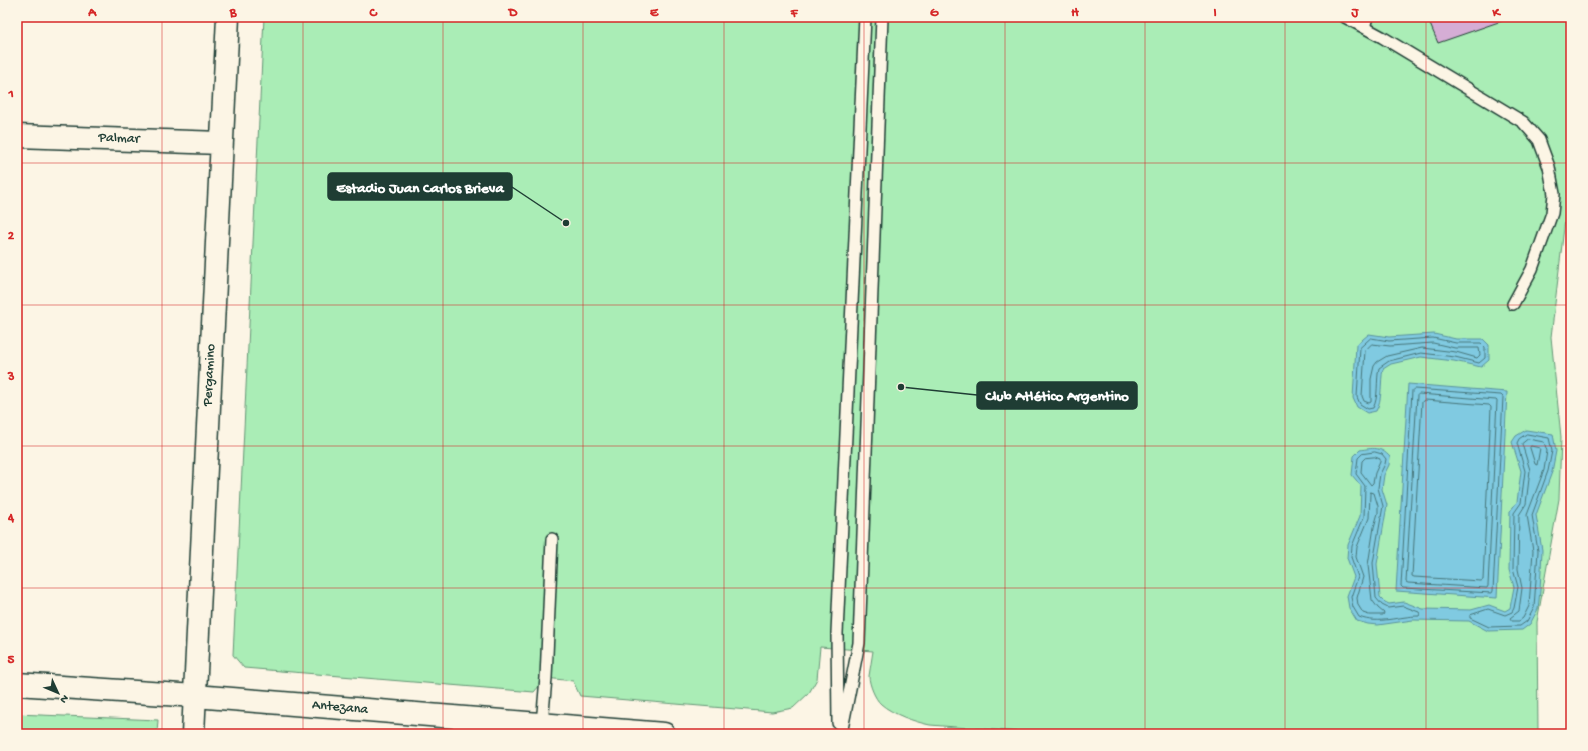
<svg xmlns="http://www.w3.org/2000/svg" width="1588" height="751" font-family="'Gochi Hand',sans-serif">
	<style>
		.green { fill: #aaedb6; stroke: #649575 }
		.water { fill: #80cae1; stroke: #59929c }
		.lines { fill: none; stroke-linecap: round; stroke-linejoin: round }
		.shore { stroke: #467579; stroke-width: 1 }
		.building { fill: #d5add5; stroke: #1f3d34 }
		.service-casing { stroke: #1f3d34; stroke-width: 14 }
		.minor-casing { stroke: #1f3d34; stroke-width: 25 }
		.tertiary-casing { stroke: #1f3d34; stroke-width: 25 }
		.service { stroke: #fcf5e5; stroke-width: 11 }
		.minor { stroke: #fcf5e5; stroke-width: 22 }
		.tertiary { stroke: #fcf5e5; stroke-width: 22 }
		.grid { fill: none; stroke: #d62828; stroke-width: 1; stroke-opacity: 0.55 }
		.labels { text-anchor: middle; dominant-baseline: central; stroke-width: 3.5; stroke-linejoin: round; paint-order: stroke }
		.street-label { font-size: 14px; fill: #1f3d34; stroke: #fcf5e5 }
		.leader { fill: none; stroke: #1f3d34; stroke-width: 1.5 }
		.callout-dot { fill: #1f3d34; stroke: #fcf5e5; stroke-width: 1.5 }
		.callout { fill: #1f3d34; stroke: #1f3d34; stroke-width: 1.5 }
		.callout-label { font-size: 15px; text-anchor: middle; font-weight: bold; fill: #fff }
		.neatline { fill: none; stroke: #d62828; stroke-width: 1.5 }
		.grid-label { font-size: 13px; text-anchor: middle; font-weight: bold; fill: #d62828 }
	</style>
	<rect width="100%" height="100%" fill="#fcf5e5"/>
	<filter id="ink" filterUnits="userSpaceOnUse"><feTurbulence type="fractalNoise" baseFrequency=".025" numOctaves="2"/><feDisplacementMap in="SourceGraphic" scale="8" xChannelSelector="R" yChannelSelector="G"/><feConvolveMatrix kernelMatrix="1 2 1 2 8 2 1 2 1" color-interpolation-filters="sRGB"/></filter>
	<g filter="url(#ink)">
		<path class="green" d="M264,17H1571V169L1551,337L1561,437L1559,499L1537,622L1538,734H1046L930,725C915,722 892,714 881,704C875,699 869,684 869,676C870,668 872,659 873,651L820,647L817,679L809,693L793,708L772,712L580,696L573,681L546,678L534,692L244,668L233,655Z
			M17,714L158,720L157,734H17Z"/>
		<path class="water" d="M1369,334L1389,337L1434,334L1456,339H1483L1489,345V360L1481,367L1454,361L1421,357L1391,364L1383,369C1380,383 1383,399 1376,411L1367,413L1357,407L1353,398L1356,345Z
			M1408,384L1507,392L1497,598L1396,591Z
			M1526,430L1553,434L1556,451L1552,472L1536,515L1542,550L1540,591L1538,609L1530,624L1522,630L1488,631L1469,621L1413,620L1378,625L1368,624L1357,621L1349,608L1347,596L1354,577L1347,558L1348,545L1360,516L1361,486L1352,475L1354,456L1360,450C1373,448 1380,446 1390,457L1389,465L1384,475L1382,489L1387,505L1377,564L1380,597L1385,602L1389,604L1404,602L1423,609L1471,610L1489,605L1505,611L1510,608L1514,587L1509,570L1510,511L1517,502L1521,471L1512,442L1516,436Z"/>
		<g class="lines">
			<path class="shore" d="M1371,338L1389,341L1433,338L1456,343H1481L1485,347V358L1479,363L1455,357L1421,353L1389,361L1379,368C1376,380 1379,398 1373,408L1368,409L1360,404L1357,397L1360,348Z
				M1372,344L1390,346L1433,343L1455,348H1479L1480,355L1477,358L1456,352L1422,348L1387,356L1377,362L1374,366L1371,379V402L1369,403L1364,401L1362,396L1365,351Z
				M1414,389L1501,395L1503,397L1493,591L1492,593L1403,588L1401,586L1412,391Z
				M1419,394L1496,400L1497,401L1488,586L1487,588L1408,583L1406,582L1417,396Z
				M1425,400L1489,405L1491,407L1483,580L1481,581L1414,577L1412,576L1422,402Z
				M1527,434L1549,438L1552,451L1548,471L1532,515L1538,551L1534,608L1527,621L1520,626L1489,627L1470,618V615L1488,609L1505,615L1512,612L1514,608L1518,587L1513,569L1514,513L1521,503L1525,471L1517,443L1519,439Z
				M1528,439L1544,442L1547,451L1544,470L1527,515L1533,551L1529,606L1523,618L1519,621H1512L1510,618L1519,611L1522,588L1518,569L1519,515L1526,504L1530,470L1522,444Z
				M1531,446L1540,448L1537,465L1535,464L1530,448Z
				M1375,452L1382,454L1386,459L1385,464L1380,474L1378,488L1383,506L1373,563L1376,598L1382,605L1388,608L1403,606L1419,612L1420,614L1419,616C1399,616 1379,625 1359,617L1353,607L1351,597L1358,577L1351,557L1352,546L1364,517L1365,486L1356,474L1358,458L1362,454Z
				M1375,457L1380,459V462L1375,473L1373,483L1371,485L1361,472L1362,461L1365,458Z
				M1371,492L1374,493L1378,506V513L1374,527L1368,565L1372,600L1378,608L1384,613L1383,615H1369L1363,613L1358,605L1357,598L1363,577L1356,557L1357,547L1369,518L1370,494Z"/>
		</g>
		<path class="building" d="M1427,17H1513L1438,43Z"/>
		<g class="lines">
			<defs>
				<path id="service" d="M1345,17L1382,37L1523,122L1539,140L1549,167L1554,194L1552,213L1532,269L1513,304
					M1364,27L1367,17
					M838,723L837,633L865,17
					M542,724L546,678L552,539
					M841,734L859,643L882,17"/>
				<path id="minor" d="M17,136L221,143
					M193,734L228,17"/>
				<path id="tertiary" d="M17,684L195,696L664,734"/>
			</defs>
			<use href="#service" class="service-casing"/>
			<use href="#minor" class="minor-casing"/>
			<use href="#tertiary" class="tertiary-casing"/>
			<use href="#service" class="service"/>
			<use href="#minor" class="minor"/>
			<use href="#tertiary" class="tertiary"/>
		</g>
	</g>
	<path class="grid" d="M162,17V734M303,17V734M443,17V734M583,17V734M724,17V734M864,17V734M1005,17V734M1145,17V734M1285,17V734M1426,17V734M17,163H1571M17,305H1571M17,446H1571M17,588H1571"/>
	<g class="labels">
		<g class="street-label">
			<text transform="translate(119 139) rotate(2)">Palmar</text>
			<text transform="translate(210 375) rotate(-87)">Pergamino</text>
			<text transform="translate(340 708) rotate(5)">Antezana</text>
		</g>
	</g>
	<path class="leader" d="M566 223L512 187M901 387L977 395"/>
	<g class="callout-dot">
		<circle cx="566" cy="223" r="4"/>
		<circle cx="901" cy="387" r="4"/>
	</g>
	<g class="callout">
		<rect x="328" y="173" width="184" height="27" rx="4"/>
		<rect x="977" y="382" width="160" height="27" rx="4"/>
	</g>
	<g class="callout-label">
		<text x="420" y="192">Estadio Juan Carlos Brieva</text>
		<text x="1057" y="400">Club Atlético Argentino</text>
	</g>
	<rect width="1588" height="751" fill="none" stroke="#fcf5e5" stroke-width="44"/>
	<g transform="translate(58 693) rotate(134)" stroke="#fcf5e5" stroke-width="3" paint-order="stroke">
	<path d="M0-3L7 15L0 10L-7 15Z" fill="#1f3d34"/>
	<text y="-6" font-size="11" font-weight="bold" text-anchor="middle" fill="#1f3d34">N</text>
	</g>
	<rect x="22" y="22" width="1544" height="707" class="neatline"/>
	<g class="grid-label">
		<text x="92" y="16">A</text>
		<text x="233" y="16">B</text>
		<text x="373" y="16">C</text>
		<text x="513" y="16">D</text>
		<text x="654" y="16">E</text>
		<text x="794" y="16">F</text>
		<text x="934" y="16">G</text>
		<text x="1075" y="16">H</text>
		<text x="1215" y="16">I</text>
		<text x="1355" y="16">J</text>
		<text x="1496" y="16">K</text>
		<text x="11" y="97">1</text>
		<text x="11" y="239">2</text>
		<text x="11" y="380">3</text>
		<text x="11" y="521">4</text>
		<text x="11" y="663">5</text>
	</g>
</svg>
